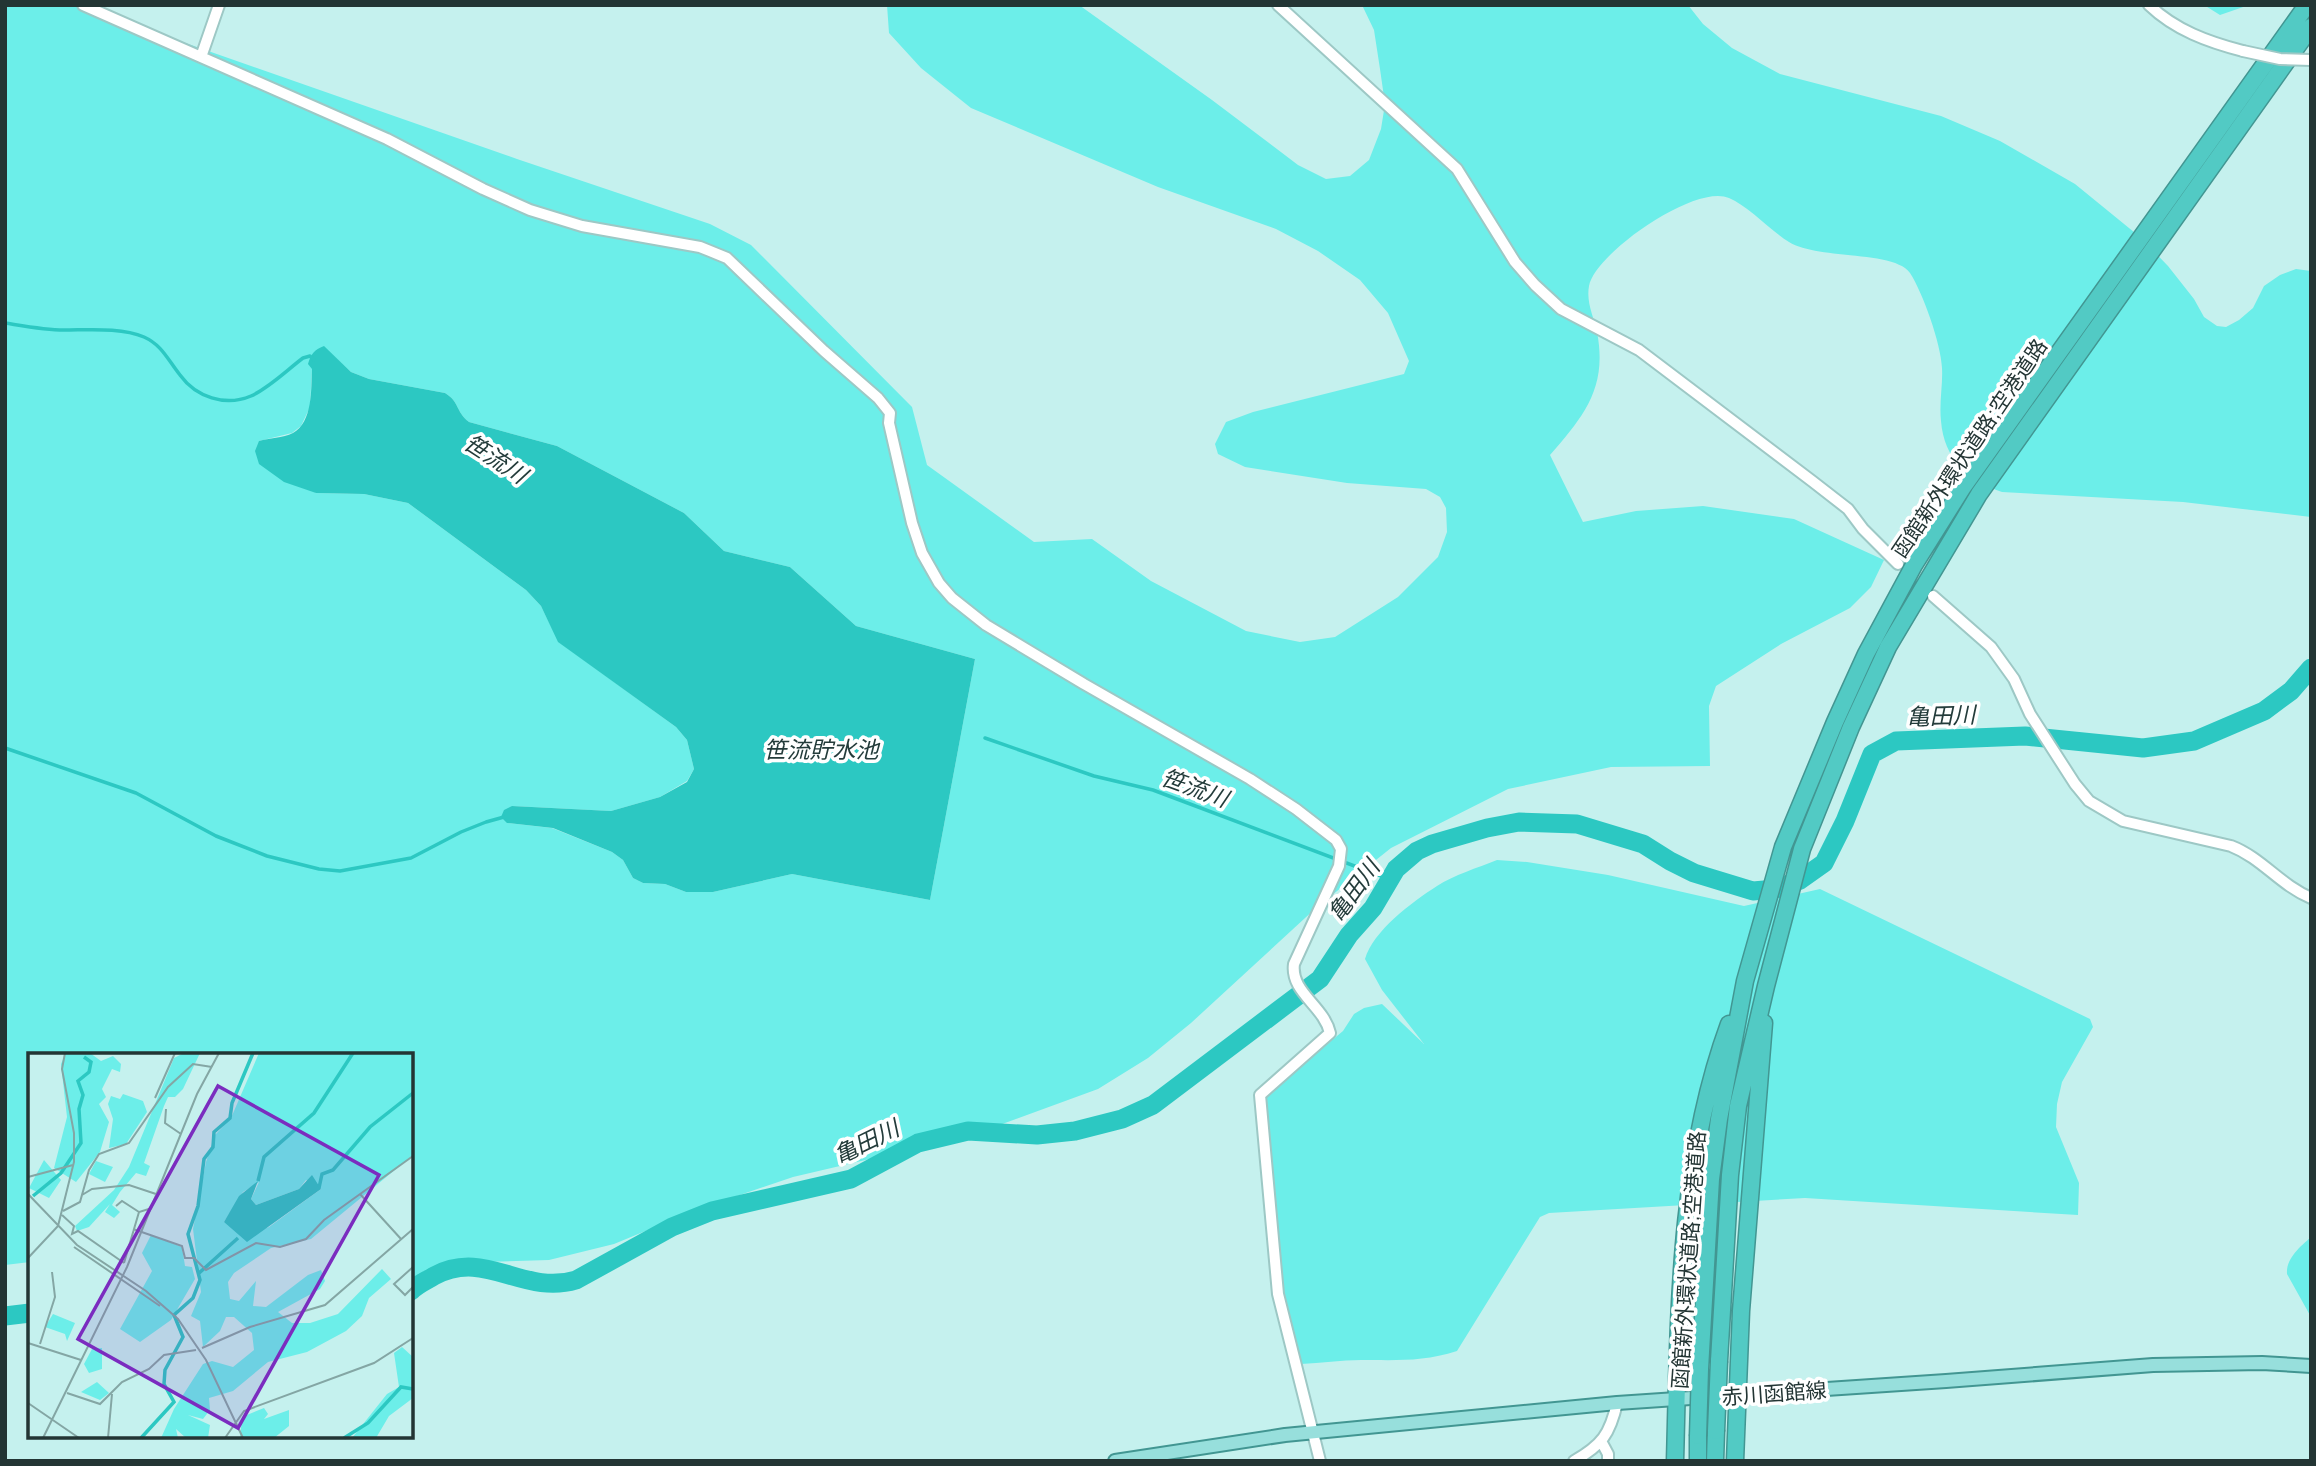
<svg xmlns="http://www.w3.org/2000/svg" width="2316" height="1466" font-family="Manrope,'Noto Sans JP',sans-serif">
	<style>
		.green { fill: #6ceee9; fill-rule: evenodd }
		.water { fill: #2cc8c2 }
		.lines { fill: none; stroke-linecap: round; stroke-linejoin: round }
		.stream { stroke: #2cc8c2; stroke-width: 3.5 }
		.river { stroke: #2cc8c2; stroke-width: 19 }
		.minor-casing { stroke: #9dc8c5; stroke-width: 14 }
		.major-casing { stroke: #429692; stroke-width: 16 }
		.highway-casing { stroke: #429692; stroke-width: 19 }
		.minor { stroke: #fff; stroke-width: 10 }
		.major { stroke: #97dfdc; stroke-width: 12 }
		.highway { stroke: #52cac4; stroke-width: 16 }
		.minor-bridge-casing { stroke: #9dc8c5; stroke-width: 14; stroke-linecap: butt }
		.highway-bridge-casing { stroke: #429692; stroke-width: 19; stroke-linecap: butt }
		.minor-bridge { stroke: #fff; stroke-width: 10 }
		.highway-bridge { stroke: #52cac4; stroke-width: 16 }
		.labels { text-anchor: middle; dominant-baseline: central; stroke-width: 7; stroke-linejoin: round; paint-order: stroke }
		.street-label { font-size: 21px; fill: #233534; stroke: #fff }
		.water-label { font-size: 23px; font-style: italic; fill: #243c3b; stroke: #fff }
		.inset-river { fill: none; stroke: #2cc8c2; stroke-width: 3.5 }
		.inset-road { fill: none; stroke: #84a6a4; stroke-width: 2 }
		.view { fill: #7b2cbf; fill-opacity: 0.15; stroke: #7b2cbf; stroke-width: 3.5 }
		.inset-edge { fill: none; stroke: #233534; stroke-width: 3.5 }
	</style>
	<rect width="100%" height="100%" fill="#c5f1ee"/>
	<path class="green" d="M5,5H77L517,159L710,224L751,245L912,407L927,465L1034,542L1092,539L1151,581L1246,631L1300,642L1335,637L1398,597L1438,557L1447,532L1446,508L1440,497L1426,489L1347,483L1245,467L1218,454L1215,444L1226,422L1253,412L1404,374L1409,361L1388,313L1360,280L1318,251L1276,229L1158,187L971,108L921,68L889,33L887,5H1079L1212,100L1298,165L1326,179L1350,176L1369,160L1381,129L1385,104L1380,69L1374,30L1362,5H1688L1703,24L1732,48L1780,74L1941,116L2000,141L2075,184L2140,237L2168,266L2194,299L2204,317L2217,326L2226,327L2239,320L2253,308L2264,286L2280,275L2296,269L2311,271V517L2183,502L2002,492C1968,481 1944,459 1941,421C1939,403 1943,385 1942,368C1941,344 1923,293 1910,273C1894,250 1818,260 1789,242C1770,230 1748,206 1729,198C1696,183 1595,253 1589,286C1586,303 1594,317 1597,332C1608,388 1583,417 1550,455L1583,522L1636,511L1703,506L1794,519L1884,560L1871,587L1850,608L1781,644L1716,686L1709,706L1710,766L1611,767L1508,789L1391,848L1317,907L1191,1023L1148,1058L1098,1089L972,1135L793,1177L699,1209L614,1244L549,1260L483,1262L455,1270L411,1291V1055H30V1262L5,1265ZM324,347L351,372L369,379L445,393C460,402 455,411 469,422L557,446L684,513L724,551L790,567L856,626L975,659L930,900L792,874L713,892H686L665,884L643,883L633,878L623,860L612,852L552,828L507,823L512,806L611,811L660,797L687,781L694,769L687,740L676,727L559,642L541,606L526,590L408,503L364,494L316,493L259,441L292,433L301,426L310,407L312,369Z
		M2204,5H2249L2220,15Z
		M1497,860L1527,862L1608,875L1744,906L1820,889L2090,1019L2093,1027L2062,1082L2057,1104L2056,1127L2079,1183L2078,1215L1805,1198L1549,1213L1540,1217L1457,1351C1423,1362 1396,1360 1361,1360C1341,1360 1321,1363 1301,1364L1284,1295L1265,1096L1343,1031L1354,1014L1364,1008L1382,1004L1424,1044L1382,990L1365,959C1373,931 1412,902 1437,886C1454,875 1477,868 1497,860Z
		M2311,1237V1317L2287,1274C2286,1258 2300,1247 2311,1237Z"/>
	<path class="water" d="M324,346L351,372L369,379L445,393C460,402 455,411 469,422L557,446L684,513L724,551L790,567L856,626L975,659L930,900L792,874L713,892H686L665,884L643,883L633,878L623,860L612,852L553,828L507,823L501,817L504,810L512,806L611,811L660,797L687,782L694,769L687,740L676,727L558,642L541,606L526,590L408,503L364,494L316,493L284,482L259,464L255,451L259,441C269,438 283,438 293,433C313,422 311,389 312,369L308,364C311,354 314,350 324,346Z"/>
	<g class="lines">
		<path class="stream" d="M5,323C24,326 45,330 64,330C88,330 121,327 144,337C162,345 168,360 180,375C196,397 225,407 251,396C269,388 287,370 303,358L310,356L314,360
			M985,738L1094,776L1153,790L1389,879
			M5,748L136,793L216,836L267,856L319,869L340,871L411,858L461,832L486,822L504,817"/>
		<path class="river" d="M411,1291C418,1284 426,1281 434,1276C485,1248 523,1296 576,1280L672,1227L712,1211L851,1179L918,1143L968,1131L1037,1135L1075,1131L1122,1119L1153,1105L1320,979L1349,935L1373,908L1396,869L1417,851L1432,844L1487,828L1519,822L1577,824L1643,844L1670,861L1694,873L1753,891L1776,889L1800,880L1824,863L1845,821L1872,754L1896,741L2025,736L2143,748L2194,741L2264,711L2291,691L2311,668
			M5,1316L30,1313"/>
		<defs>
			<path id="minor" d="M83,5L387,139L483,189L530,210L582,226L700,247L727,258L824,351L878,398L890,413L889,423L912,523L922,553L939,583L952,598L986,625L1084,684L1250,779L1296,809L1336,840L1341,849L1339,866L1294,964C1290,992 1324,1006 1330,1033L1260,1095L1278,1294L1320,1461
				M1278,5L1457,169L1515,262L1535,285L1561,309L1639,350L1812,481L1848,509L1863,529L1898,564
				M2149,5C2175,30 2208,42 2243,51
				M201,57L219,5
				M1933,596L1991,647L2014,679L2030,714L2075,784L2089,801L2123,821L2231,846C2262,858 2280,885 2311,898
				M1601,1441L1608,1454V1461
				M1574,1461C1602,1445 1610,1434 1617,1403"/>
			<path id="major" d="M1115,1461L1285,1435L1617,1403L1946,1381L2153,1365L2262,1363L2311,1366"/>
			<path id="highway" d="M1719,1361L1730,1175L1738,1106L1766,986L1802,849L1851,727L1888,647L1979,494L2311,27
				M1700,1369L1711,1179L1719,1119L1745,981L1783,847L1835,722L1866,654L1914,565L1963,487L2307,5
				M1675,1461C1679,1315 1678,1163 1729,1024
				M1698,1461V1436
				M1715,1461L1716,1431
				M1735,1461L1741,1311L1764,1023"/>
		</defs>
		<use href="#minor" class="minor-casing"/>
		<use href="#major" class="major-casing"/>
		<use href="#highway" class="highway-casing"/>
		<use href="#minor" class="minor"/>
		<use href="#major" class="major"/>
		<use href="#highway" class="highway"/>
		<defs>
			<path id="minor-bridge" d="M2243,51L2280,59L2311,60"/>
			<path id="highway-bridge" d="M1716,1431L1719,1361
				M1698,1436L1700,1369"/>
		</defs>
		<use href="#minor-bridge" class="minor-bridge-casing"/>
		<use href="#highway-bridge" class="highway-bridge-casing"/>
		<use href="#minor-bridge" class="minor-bridge"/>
		<use href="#highway-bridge" class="highway-bridge"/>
	</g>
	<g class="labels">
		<g class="street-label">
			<text transform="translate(1969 448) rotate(-56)">函館新外環状道路;空港道路</text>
			<text transform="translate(1688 1260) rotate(-86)">函館新外環状道路;空港道路</text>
			<text transform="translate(1774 1393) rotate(-4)">赤川函館線</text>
		</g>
		<g class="water-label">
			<text transform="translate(496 458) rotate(33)">笹流川</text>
			<text transform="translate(1941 715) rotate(-2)">亀田川</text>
			<text x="821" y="749">笹流貯水池</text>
			<text transform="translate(1195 787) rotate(20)">笹流川</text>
			<text transform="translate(1353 890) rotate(-54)">亀田川</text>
			<text transform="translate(866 1141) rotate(-26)">亀田川</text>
		</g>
	</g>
	<g transform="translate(28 1053)">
		<rect width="385" height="385" fill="#c5f1ee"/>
		<path d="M38,0H62L73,8L85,3L93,11L92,19L84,16L74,36L78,44L71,51L81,69L72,99L48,129L26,115L39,64L33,11ZM156,0H172L155,36L147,44H140L136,53L116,110L122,113L118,123L108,120L92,139L84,152L92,159L86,165L77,159L82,151L61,174L49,178L47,173L86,137L101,114L146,5ZM231,0H385V102L283,186L243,195L206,220L200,229L202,246L211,248L228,228L225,253L238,254L280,222L293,217L297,228L292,236L250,259L264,270H282L310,261L354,216L363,226L341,245L334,263L318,278L279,299L240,309L205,338L181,345L182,357L175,366L160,362L182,372L180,385H158L148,376L150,385H133L146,356L175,311L184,308L205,314L226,297L224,280L206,264H198L192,278L175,294L172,268L163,263L173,239L165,176L178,109L187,82L203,65ZM278,127L293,136L241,174L230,178L196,169L215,139L231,129L223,146L228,152L271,136ZM95,41L115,48L119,59L98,91L81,95L85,66L80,51L83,43L92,46ZM16,107L33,127L21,145L1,135ZM68,108L85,114L77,129L61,121ZM123,182L154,194L157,213L164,214L167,226L143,267L112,289L92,276L124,218L114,200ZM25,261L47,270L39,288L37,281L17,274ZM374,294L385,304V345L361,363L348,385H324L359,341L371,334L366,300ZM74,295V316L61,320L56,311L64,296ZM69,329L81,340L72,347L53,339ZM236,355L240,361L236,366L261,357V373L246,385H212L214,364Z" fill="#6ceee9" fill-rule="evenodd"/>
		<path d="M284,122L293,136L219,189L196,169L211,143L230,128L223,146L228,152L271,136Z" fill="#2cc8c2"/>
		<path class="inset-river" d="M230,128L236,104L286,60L325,0M291,135L294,121L305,117L342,74L385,40M5,143L33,120L53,90L51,56L55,42L50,28L61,19L63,9L56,4M170,221L210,185M113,385L146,349L136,331L137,317L155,284L146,262L165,245L172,227L160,181L170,153L176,106L185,94L186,79L202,65L204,50L225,0M316,385L340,370L373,334L385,336"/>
		<path class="inset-road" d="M127,45L147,0M138,56L137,70L153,81M0,124L45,112M0,141L49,192L118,238L150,266L178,307L215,385M332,141L373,186M54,142L64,136L101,132L128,141M88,153L94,148L111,159M35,158L52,149L61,117L71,101L101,90L140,34L165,11L184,14M34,162L46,173L44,181L50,178L96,210M105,176L154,193L157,205H166L178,217L228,190L252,194L278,186L296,167L385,103M46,194L132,253M0,205L30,173L46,109V80L34,16L37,0M96,210L111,159L124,155M385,214L366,231L377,242L385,234M0,290L53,307M12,291L27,244L24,219M174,295L222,274L297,252L385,176M39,340L72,351L94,329L121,316L136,302L168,297M0,350L51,385M15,385L99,214L169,41L191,0M80,385L84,341M197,385L216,358L346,310L385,285"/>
		<path class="view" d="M190,33L351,122L210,375L50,286Z"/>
		<rect width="385" height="385" class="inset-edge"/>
	</g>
	<rect width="2316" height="1466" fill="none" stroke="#233534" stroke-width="14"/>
</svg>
